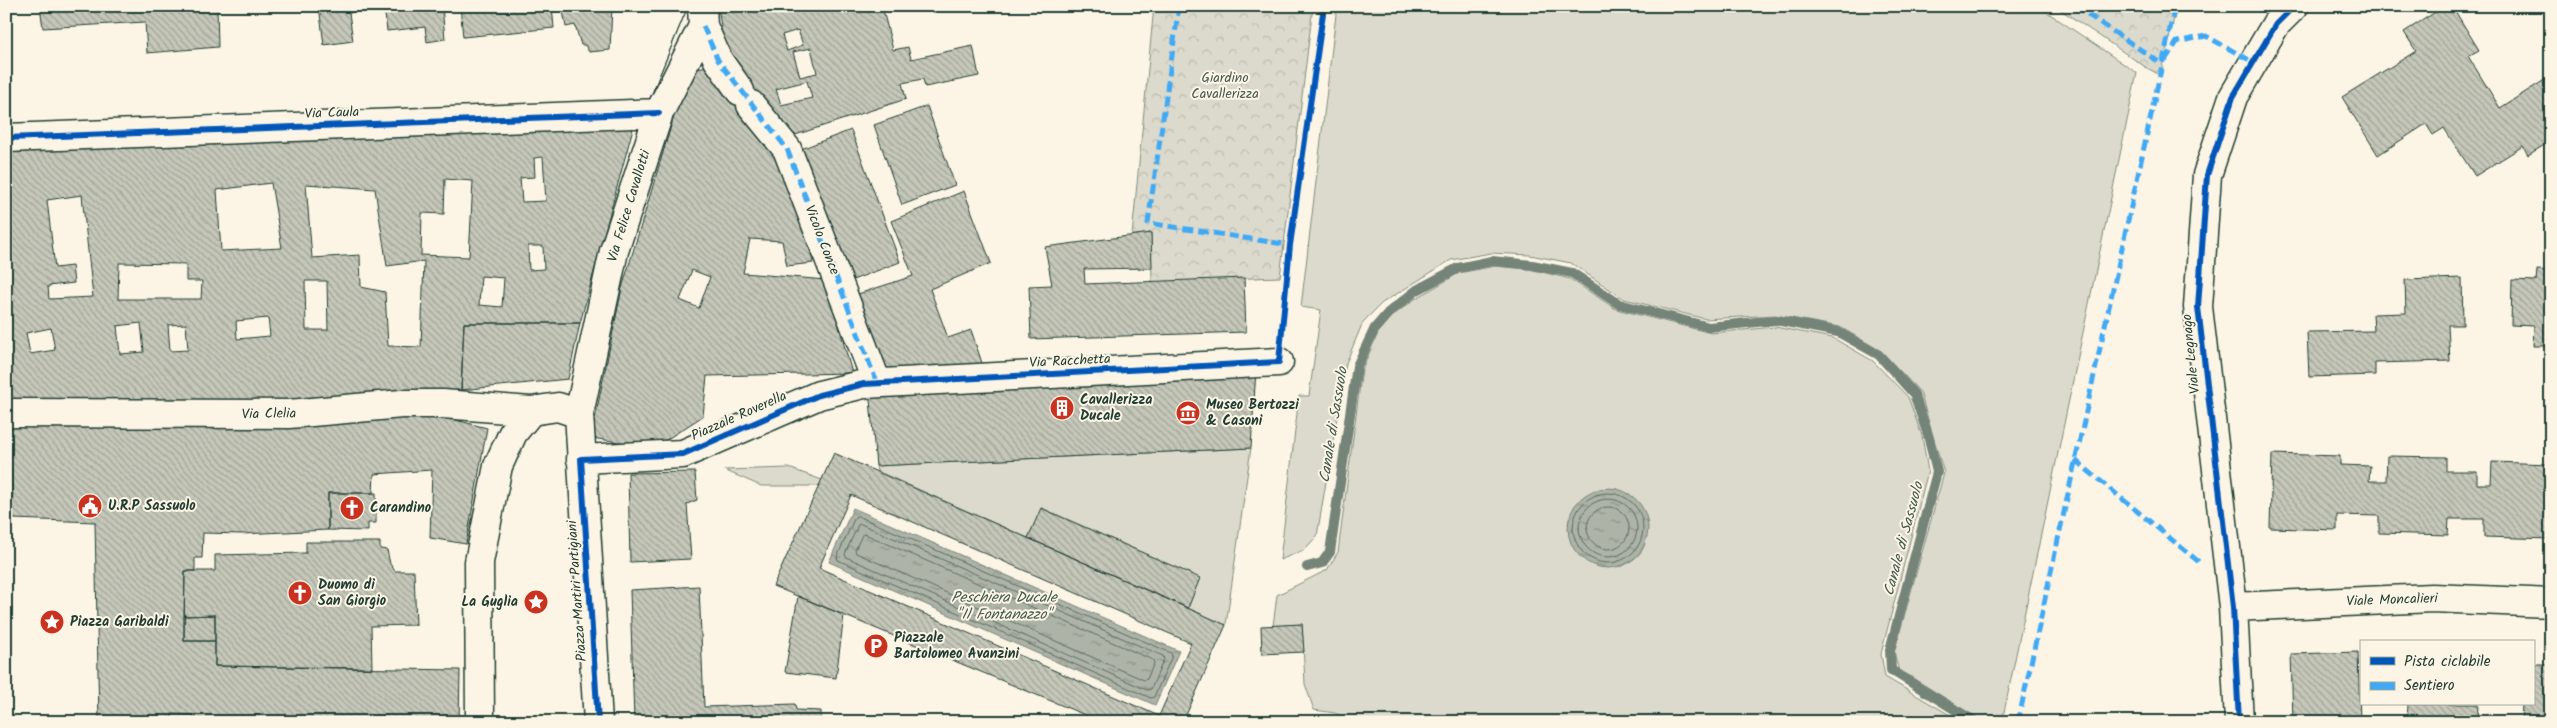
<svg xmlns="http://www.w3.org/2000/svg" width="2557" height="728" font-family="Kalam,sans-serif">
	<style>
		.grass { fill: #dcdacc; stroke: #7e8c80; fill-rule: evenodd }
		.park { fill: url(#park-crowns); stroke: #7e8c80 }
		.water { fill: url(#water-ripples); stroke: #758479 }
		.lines { fill: none; stroke-linecap: round; stroke-linejoin: round }
		.shore { stroke: #586c62; stroke-width: 1 }
		.stream { stroke: #758479; stroke-width: 10 }
		.building { fill: url(#building-back-hatch); stroke: #1f3d34; fill-rule: evenodd }
		.street-casing { stroke: #1f3d34; stroke-width: 31 }
		.street { stroke: #fcf5e5; stroke-width: 28 }
		.quiet { stroke: #3fa9f5; stroke-width: 5; stroke-dasharray: 10 5; stroke-linecap: butt }
		.cycleway-casing { stroke: #fcf5e5; stroke-width: 9 }
		.cycleway { stroke: #0057b8; stroke-width: 6 }
		.labels { text-anchor: middle; dominant-baseline: central; stroke-width: 4; stroke-linejoin: round; paint-order: stroke }
		.park-label { font-size: 14px; fill: #455c52; stroke: #fcf5e5 }
		.street-label { font-size: 14px; fill: #1f3d34; stroke: #fcf5e5 }
		.poi-label { font-size: 14px; font-weight: bold; fill: #1f3d34; stroke: #fcf5e5; text-anchor: start }
		.water-label { font-size: 15px; font-style: italic; fill: #435a51; stroke: #fcf5e5 }
	</style>
	<defs>
		<pattern id="park-crowns" width="20" height="18" patternUnits="userSpaceOnUse" patternTransform="scale(1.25)"><rect width="20" height="18" fill="#dcdacc"/><path d="M2 6a3 3 0 1 1 6 0M12 15a3 3 0 1 1 6 0" fill="none" stroke="#bcbcb0"/></pattern>
		<pattern id="water-ripples" width="26" height="14" patternUnits="userSpaceOnUse" patternTransform="scale(1.25)"><rect width="26" height="14" fill="#aeb3a7"/><path d="M2 4q2-2 4 0t4 0M15 11q2-2 4 0t4 0" fill="none" stroke="#8d9389"/></pattern>
		<pattern id="building-back-hatch" width="6" height="6" patternUnits="userSpaceOnUse" patternTransform="scale(1.25)"><rect width="6" height="6" fill="#c5c7b9"/><path d="M-1 5l2 2M0 0l6 6M5-1l2 2" fill="none" stroke="#9fa397"/></pattern>
	</defs>
	<rect width="100%" height="100%" fill="#fcf5e5"/>
	<filter id="ink" filterUnits="userSpaceOnUse"><feTurbulence type="fractalNoise" baseFrequency=".02" numOctaves="2"/><feDisplacementMap in="SourceGraphic" scale="10" xChannelSelector="R" yChannelSelector="G"/><feConvolveMatrix kernelMatrix="1 2 1 2 8 2 1 2 1" color-interpolation-filters="sRGB"/></filter>
	<g filter="url(#ink)">
		<path class="grass" d="M1337,6H2038L2137,73L2002,722H1985L1899,671L1894,653L1944,473L1920,392L1881,351L1840,327L1775,315L1706,319L1624,299L1571,263L1530,255L1491,253L1451,260L1382,303L1363,322L1346,363L1317,536L1304,550L1280,560L1299,396H1309L1321,310L1301,307Z
			M1495,266L1530,269L1570,279L1616,309L1711,333L1775,327L1833,338L1873,361L1908,397L1922,436L1928,471L1881,654L1885,677L1962,722H1353L1335,713L1314,710L1305,684L1302,624L1273,626L1277,595L1327,570L1338,552L1362,369L1379,331L1391,317L1415,299L1459,273ZM1616,489C1637,497 1639,502 1644,523C1649,547 1642,556 1621,567L1568,524C1576,494 1588,492 1616,489Z
			M1251,448L1226,625L1188,608L1199,578L1042,508L1028,538L877,471L876,466Z
			M789,468L822,480L819,486H761L724,470Z"/>
		<path class="park" d="M1154,6H1313L1280,277L1152,282L1151,233L1132,236Z
			M2055,6H2177L2160,75L2147,68Z"/>
		<path class="water" d="M1568 528a40 40 0 1 1 80 0a40 40 0 1 1-80 0Z
			M853,508L1179,651L1155,705L829,562Z"/>
		<g class="lines">
			<path class="shore" d="M1573 528a35 35 0 1 1 70 0a35 35 0 1 1-70 0Z
				M1579 528a29 29 0 1 1 58 0a29 29 0 1 1-58 0Z
				M1587 528a21 21 0 1 1 42 0a21 21 0 1 1-42 0Z
				M858,516L1171,653L1172,656L1154,697L1151,698L838,560L837,557L855,517Z
				M861,524L1163,656L1164,659L1151,689L1147,690L846,557L845,554L858,525Z
				M865,534L1153,660L1154,663L1147,679L1144,680L856,553L855,550L862,535Z"/>
			<path class="stream" d="M1307,567L1322,563L1330,552L1357,366L1375,328L1388,313L1417,290L1458,268L1492,261L1532,265L1572,273L1619,304L1709,327L1776,320L1838,332L1879,355L1914,394L1928,435L1937,472L1890,650L1891,670L1975,722"/>
		</g>
		<path class="building" d="M6,6H40L43,28L145,22L147,53L218,47L217,6H319L324,45L353,41L349,13L357,11V6H384L387,31L425,27L427,42L445,39L442,6H460L463,37L554,28L552,6H562L566,27L575,25L581,45H585L589,52L610,50L612,6H688L647,106L6,131Z
			M6,6H688L647,106L6,131Z
			M718,6H882L893,50L908,47L911,59L973,46L979,76L925,87L923,79L902,83L906,99L786,138L780,151L805,223L813,263L787,266L782,241L750,239L743,273L826,280L852,373L707,376L703,416L655,447L591,438L622,288L688,70L726,62ZM798,30L803,45L787,51L782,35ZM811,48L817,73L800,77L793,52ZM807,81L812,98L781,105L776,89ZM692,270L710,277L699,308L680,300Z
			M2445,6H2452L2479,50L2468,56L2500,108L2551,76V141L2528,155L2523,146L2475,176L2444,128L2433,135L2426,124L2378,155L2342,97L2416,51L2404,32Z
			M927,106L955,185L902,205L874,125Z
			M635,121L580,323H464L461,390L307,401L6,408V144ZM543,157L546,201L522,202L520,178L535,177L534,158ZM445,179L473,181L469,257L421,255L422,213L444,214ZM271,183L282,248L221,251L217,190ZM306,184L375,189L387,266L424,261L421,347L388,346L385,292L361,287L360,255L312,258ZM82,195L93,297L49,299L48,286L74,283L72,266L55,268L47,200ZM528,246H543L544,269L529,270ZM119,263L186,264V281H202L201,299H118ZM481,276L504,278L502,307L479,305ZM305,281H327L328,330H306ZM268,318L270,336L237,339L236,321ZM141,323L144,352L120,354L117,326ZM186,324L188,350L170,351L168,325ZM51,328L55,350L30,354L26,333Z
			M851,130L900,262L850,281L801,149Z
			M964,191L991,263L930,289L948,338L971,330L984,369L889,375L858,294L913,276L891,221Z
			M1151,233L1152,268L1084,269L1085,284L1244,278L1246,332L1031,339L1029,286L1052,285L1045,247Z
			M2537,270L2551,271V346H2533L2534,326L2511,325L2512,280L2536,281Z
			M2462,278L2463,325H2448L2450,361L2375,363V375L2309,377L2307,332L2374,331L2373,314L2406,313L2405,280Z
			M464,323H580L568,379L461,390Z
			M1256,370L1251,448L876,466L869,389Z
			M440,416L487,428L466,544L430,538L432,470L374,474L373,493H328V530L242,534L203,533L202,558H195V571H185L184,641H215V666L460,670L459,722H194V715L172,714V722H99L95,522L13,519L9,425L297,428L371,418Z
			M834,453L1226,625L1183,722H1102L773,586ZM851,495L1191,643L1159,716L819,568Z
			M2272,454L2340,456V465L2370,466L2369,481H2386L2387,456L2446,457V471H2477V484H2491L2492,462L2551,464V539L2484,537V519H2449L2448,535L2379,533V516L2337,515V530L2270,528Z
			M695,472L697,500L687,504L691,559L630,562L628,473Z
			M6,490H12L13,519H6Z
			M328,493H376V523H368V531L328,530Z
			M1041,508L1200,578L1188,608L1028,538Z
			M306,542H380V549L387,550L390,564L395,571H414L416,625L371,626L372,668L215,666V615L184,616L185,571H215V555L306,553Z
			M699,586L704,707L795,704L796,710L821,711V722H634L630,590Z
			M798,596L844,615L836,678L785,672Z
			M215,615V641H184V616Z
			M1302,624L1304,652L1262,654L1261,626Z
			M2358,652L2360,722H2293L2291,654Z
			M2533,664H2551V722H2521L2522,704H2533Z
			M2407,704H2478L2477,722H2406Z"/>
		<g class="lines">
			<defs>
				<path id="street" d="M703,26L718,60L740,91
					M751,105L787,149L877,383
					M6,138L659,113
					M6,413L289,414L402,404H443L531,411
					M579,414L614,251L659,113L703,26L702,6
					M581,459L683,454L819,395L864,384L1279,362
					M2233,607L2432,598L2551,603
					M480,722L479,562L498,466L513,433L531,411L558,407L579,414L598,722
					M2239,722L2233,607L2198,307L2207,175L2233,97L2276,24L2294,6"/>
			</defs>
			<use href="#street" class="street-casing"/>
			<use href="#street" class="street"/>
			<path class="quiet" d="M1179,6L1148,223L1290,245
				M2075,6L2162,64
				M703,26L718,60L787,149L877,383
				M2165,60L2177,42L2206,36L2253,62
				M2075,460L2199,562
				M2018,722L2175,6"/>
			<defs>
				<path id="cycleway" d="M6,138L659,113
					M598,722L581,459L683,454L819,395L864,384L1279,362L1290,245L1324,6
					M2239,722L2233,607L2198,307L2207,175L2233,97L2276,24L2294,6"/>
			</defs>
			<use href="#cycleway" class="cycleway-casing"/>
			<use href="#cycleway" class="cycleway"/>
		</g>
	</g>
	<defs>
		<symbol id="building-disc" viewBox="-11 -11 22 22"><circle r="9.5" fill="#c8321e" stroke="#fcf5e5"/><path d="M-4-6H4V6H1V3H-1V6H-4ZM-2.5-4.3h1.7v1.8h-1.7ZM.8-4.3h1.7v1.8H.8ZM-2.5-1h1.7V.8h-1.7ZM.8-1h1.7V.8H.8Z" fill="#fff"/></symbol>
		<symbol id="museum-disc" viewBox="-11 -11 22 22"><circle r="9.5" fill="#c8321e" stroke="#fcf5e5"/><path d="M0-6L6-3V-2H-6V-3ZM-5-1h2V3h-2ZM-1-1h2V3h-2ZM3-1h2V3H3ZM-6 4H6V6H-6Z" fill="#fff"/></symbol>
		<symbol id="civic-disc" viewBox="-11 -11 22 22"><circle r="9.5" fill="#c8321e" stroke="#fcf5e5"/><path d="M-.6-6.5H3V-4.5H.6V-3L4-1V1h2V6H-6V1h2V-1L-.6-3ZM-1.2 2.5V6h2.4V2.5Z" fill="#fff"/></symbol>
		<symbol id="church-disc" viewBox="-11 -11 22 22"><circle r="9.5" fill="#c8321e" stroke="#fcf5e5"/><path d="M-1.2-6h2.4v3.5h3.3v2.4h-3.3V6h-2.4V-.1h-3.3v-2.4h3.3Z" fill="#fff"/></symbol>
		<symbol id="sight-disc" viewBox="-11 -11 22 22"><circle r="9.5" fill="#c8321e" stroke="#fcf5e5"/><path d="M0-6L1.8-2.2L6-1.7L2.9 1.2L3.7 5.4L0 3.3L-3.7 5.4L-2.9 1.2L-6-1.7L-1.8-2.2Z" fill="#fff"/></symbol>
		<symbol id="parking-disc" viewBox="-11 -11 22 22"><circle r="9.5" fill="#c8321e" stroke="#fcf5e5"/><path d="M-3.5-5.5H1a3.5 3.5 0 0 1 0 7H-1V5.5H-3.5ZM-1-3.4V-.6H.8a1.4 1.4 0 0 0 0-2.8Z" fill="#fff"/></symbol>
	</defs>
	<g fill-rule="evenodd">
		<use href="#building-disc" x="1048" y="394" width="28" height="28"/>
		<use href="#museum-disc" x="1174" y="399" width="28" height="28"/>
		<use href="#civic-disc" x="76" y="492" width="28" height="28"/>
		<use href="#church-disc" x="338" y="494" width="28" height="28"/>
		<use href="#church-disc" x="286" y="579" width="28" height="28"/>
		<use href="#sight-disc" x="522" y="588" width="28" height="28"/>
		<use href="#sight-disc" x="38" y="608" width="28" height="28"/>
		<use href="#parking-disc" x="862" y="632" width="28" height="28"/>
	</g>
	<g class="labels">
		<g class="park-label">
			<text x="1225" y="78">Giardino<tspan x="1225" dy="16">Cavallerizza</tspan></text>
		</g>
		<g class="street-label">
			<text transform="translate(332 113) rotate(-2)">Via Caula</text>
			<text transform="translate(629 206) rotate(-73)">Via Felice Cavallotti</text>
			<text transform="translate(822 240) rotate(69)">Vicolo Conce</text>
			<text transform="translate(2191 354) rotate(-96)">Viale Legnago</text>
			<text transform="translate(1070 361) rotate(-3)">Via Racchetta</text>
			<text transform="translate(269 414) rotate(-1)">Via Clelia</text>
			<text transform="translate(739 416) rotate(-24)">Piazzale Roverella</text>
			<text transform="translate(577 591) rotate(-94)">Piazza Martiri Partigiani</text>
			<text transform="translate(2392 600) rotate(-2)">Viale Moncalieri</text>
		</g>
		<g class="poi-label">
			<text x="1080" y="400">Cavallerizza<tspan x="1080" dy="16">Ducale</tspan></text>
			<text x="1206" y="405">Museo Bertozzi<tspan x="1206" dy="16">&amp; Casoni</tspan></text>
			<text x="108" y="506">U.R.P Sassuolo</text>
			<text x="370" y="508">Carandino</text>
			<text x="318" y="585">Duomo di<tspan x="318" dy="16">San Giorgio</tspan></text>
			<text x="518" y="602" text-anchor="end">La Guglia</text>
			<text x="70" y="622">Piazza Garibaldi</text>
			<text x="894" y="638">Piazzale<tspan x="894" dy="16">Bartolomeo Avanzini</tspan></text>
		</g>
		<g class="water-label">
			<text transform="translate(1334 425) rotate(-81)">Canale di Sassuolo</text>
			<text transform="translate(1904 539) rotate(-75)">Canale di Sassuolo</text>
			<text x="1004" y="598">Peschiera Ducale<tspan x="1004" dy="17">"Il Fontanazzo"</tspan></text>
		</g>
	</g>
	<rect width="2557" height="728" fill="none" stroke="#fcf5e5" stroke-width="25"/>
	<rect x="12" y="12" width="2532" height="703" fill="none" stroke="#1f3d34" stroke-width="2" filter="url(#ink)"/>
	<rect x="2360" y="640" width="175" height="65" fill="#fcf5e5" stroke="#a4ab9e"/>
	<rect x="2370" y="657" width="25" height="8" fill="#0057b8" stroke="#a4ab9e"/>
	<text x="2404" y="666" font-size="15" fill="#1f3d34">Pista ciclabile</text>
	<rect x="2370" y="682" width="25" height="8" fill="#3fa9f5" stroke="#a4ab9e"/>
	<text x="2404" y="690" font-size="15" fill="#1f3d34">Sentiero</text>
</svg>
